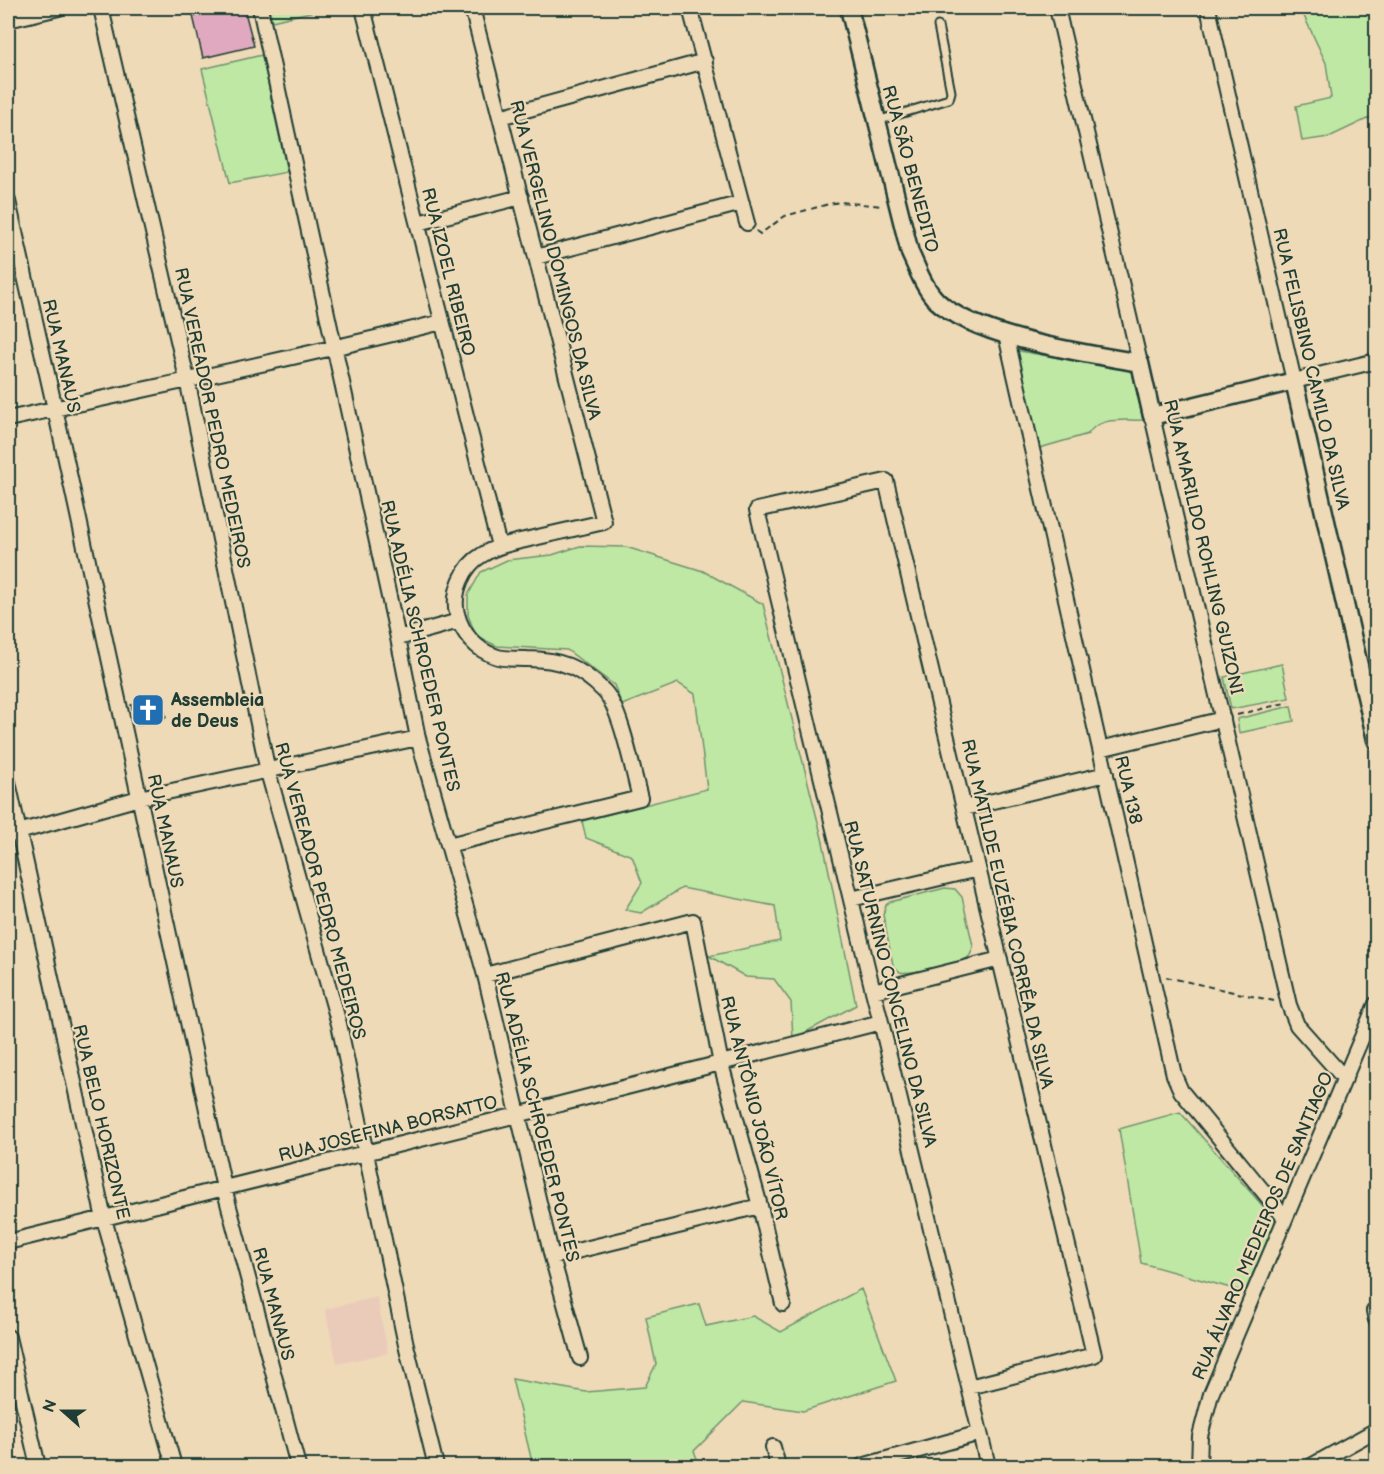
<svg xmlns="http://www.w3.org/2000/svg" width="1384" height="1474" font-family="'Balsamiq Sans',sans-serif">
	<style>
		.built { fill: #eacbba }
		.green { fill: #bfe8a5; stroke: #6f926c; stroke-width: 1.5 }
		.building { fill: #e0a9bf; stroke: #1f3d34; stroke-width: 1.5 }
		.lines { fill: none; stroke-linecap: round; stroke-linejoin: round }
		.service-casing { stroke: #1f3d34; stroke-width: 11 }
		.minor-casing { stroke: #1f3d34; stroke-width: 18 }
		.tertiary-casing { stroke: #1f3d34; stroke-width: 21 }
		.path { stroke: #1f3d34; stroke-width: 2; stroke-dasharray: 6 4.5; stroke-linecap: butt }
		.service { stroke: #efdab8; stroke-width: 7 }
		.minor { stroke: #efdab8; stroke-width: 14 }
		.tertiary { stroke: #efdab8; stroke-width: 16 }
		.labels { text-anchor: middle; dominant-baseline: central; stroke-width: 4.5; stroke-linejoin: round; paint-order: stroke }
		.street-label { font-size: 18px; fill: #1f3d34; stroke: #efdab8 }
		.poi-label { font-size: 18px; font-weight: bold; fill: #1f3d34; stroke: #efdab8; text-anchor: start }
	</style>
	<rect width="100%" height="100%" fill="#efdab8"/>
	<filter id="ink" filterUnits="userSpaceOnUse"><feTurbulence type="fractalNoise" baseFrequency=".0167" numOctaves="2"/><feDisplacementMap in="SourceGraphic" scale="12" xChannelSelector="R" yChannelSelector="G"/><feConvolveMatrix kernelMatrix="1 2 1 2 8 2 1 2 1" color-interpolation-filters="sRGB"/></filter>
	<g filter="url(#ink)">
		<path class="built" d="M377,1297L388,1353L337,1364L325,1309Z"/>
		<path class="green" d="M269,8H327L272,21Z
			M1304,8H1376V119L1369,118L1329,137L1302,141L1296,106L1331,98L1326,63L1304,16Z
			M262,55L287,172L230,183L202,69Z
			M1014,350L1132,371L1143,420C1125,421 1099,416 1088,434L1036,449Z
			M580,546L626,547L703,571L763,604L823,842L856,1005L793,1039L791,1002L774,979L746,977L709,956L780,941L775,906L682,888L641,913L625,910L642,883L632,856L586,838L582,821L707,789L695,694L678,683L622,705L614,685L567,650L497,646L476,636L468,615V595L481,572L507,560L552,555Z
			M1282,664L1289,698L1231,709L1224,677Z
			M1291,706L1294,721L1239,733L1237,719Z
			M945,888L955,889L962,897L973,946C972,951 971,956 966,959C959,964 908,975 900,972L893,965L883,915L886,905L890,902Z
			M1180,1112L1276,1221L1245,1292L1141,1263L1119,1129Z
			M861,1289L896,1381L803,1411L743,1402L694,1451L700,1466H533L512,1379L586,1392L645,1387L656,1364L646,1317L699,1304L706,1326L753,1316L781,1332Z"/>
		<path class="building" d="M228,8H244L254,46L203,58L193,16Z
			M161,697L166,717L137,725L131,705Z"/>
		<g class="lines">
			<defs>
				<path id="service" d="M877,121L949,99L951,92L938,26"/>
				<path id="minor" d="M101,8L187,379L268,772L339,1024L406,1345L436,1466
					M260,8L398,638L418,738L485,975L552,1257L580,1358
					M363,8L499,546
					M690,8L747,223
					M1057,8L1140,363
					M1208,8L1294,381L1376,361
					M8,20L59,8
					M500,117L705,61
					M8,201L55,409L224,1188L298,1466
					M418,223L521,197
					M536,257L742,203
					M1006,335L1174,1075L1181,1091L1285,1218
					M1152,416L1289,1005L1297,1025L1345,1079
					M8,419C153,387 298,358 442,322
					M398,638L459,621
					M1100,749L1223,719
					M8,782L104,1219L174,1466
					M964,808L1106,774
					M8,835L139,798L418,738
					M448,845L640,798C633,772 621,708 604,691C580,667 560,659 527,659C516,658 505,660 495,656C476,650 462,633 457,614C452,593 463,566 482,555C499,544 518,542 538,537C560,532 582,527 604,522L472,8
					M851,899L978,869
					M485,975L693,921L721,1064L760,1206L783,1304
					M873,991L1000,959
					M8,1242L517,1115L881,1022
					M552,1257L760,1206
					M1374,1311L1376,1320
					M8,1337L38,1466
					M969,1387L1094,1355L886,481L757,510L873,991L881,1022L969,1387L988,1466
					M773,1447L778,1466
					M862,1466L980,1433
					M1199,1466L1200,1436L1211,1394L1376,1004
					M1311,1466L1376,1430"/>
				<path id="tertiary" d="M849,8L910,253C918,270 924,288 937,301C978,339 1086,353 1140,363L1152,416L1294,381L1376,740"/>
			</defs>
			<use href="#service" class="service-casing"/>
			<use href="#minor" class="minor-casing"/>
			<use href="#tertiary" class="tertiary-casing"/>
			<path class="path" d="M756,231L760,234L785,216L829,204L840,202L883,206
				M1237,715L1289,702
				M1166,977L1274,1001"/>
			<use href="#service" class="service"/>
			<use href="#minor" class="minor"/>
			<use href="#tertiary" class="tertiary"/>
		</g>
	</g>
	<defs>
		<symbol id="church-square" viewBox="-11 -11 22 22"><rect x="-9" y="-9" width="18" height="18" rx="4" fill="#1f6fb2" stroke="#efdab8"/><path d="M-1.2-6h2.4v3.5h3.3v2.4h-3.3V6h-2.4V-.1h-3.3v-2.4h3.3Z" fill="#fff"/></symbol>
	</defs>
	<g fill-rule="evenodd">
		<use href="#church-square" x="129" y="691" width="38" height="38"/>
	</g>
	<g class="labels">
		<g class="street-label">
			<text transform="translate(910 169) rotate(75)">RUA SÃO BENEDITO</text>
			<text transform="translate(555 260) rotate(76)">RUA VERGELINO DOMINGOS DA SILVA</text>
			<text transform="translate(448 272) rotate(76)">RUA IZOEL RIBEIRO</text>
			<text transform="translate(61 356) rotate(77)">RUA MANAUS</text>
			<text transform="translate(1311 369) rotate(77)">RUA FELISBINO CAMILO DA SILVA</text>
			<text transform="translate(212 418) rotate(78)">RUA VEREADOR PEDRO MEDEIROS</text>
			<text transform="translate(1203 547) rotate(77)">RUA AMARILDO ROHLING GUIZONI</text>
			<text transform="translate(420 646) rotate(77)">RUA ADÉLIA SCHROEDER PONTES</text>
			<text transform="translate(1128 790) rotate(77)">RUA 138</text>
			<text transform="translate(165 831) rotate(78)">RUA MANAUS</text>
			<text transform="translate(320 891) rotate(75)">RUA VEREADOR PEDRO MEDEIROS</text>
			<text transform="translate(1007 914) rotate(77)">RUA MATILDE EUZÉBIA CORRÊA DA SILVA</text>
			<text transform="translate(890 984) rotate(76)">RUA SATURNINO CONCELINO DA SILVA</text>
			<text transform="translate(754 1108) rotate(76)">RUA ANTÔNIO JOÃO VÍTOR</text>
			<text transform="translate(537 1117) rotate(76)">RUA ADÉLIA SCHROEDER PONTES</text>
			<text transform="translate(101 1122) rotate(77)">RUA BELO HORIZONTE</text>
			<text transform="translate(388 1129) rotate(-14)">RUA JOSEFINA BORSATTO</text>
			<text transform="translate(1263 1226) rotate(-67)">RUA ÁLVARO MEDEIROS DE SANTIAGO</text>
			<text transform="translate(273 1304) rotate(75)">RUA MANAUS</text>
		</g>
		<g class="poi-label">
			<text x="171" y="700">Assembleia<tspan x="171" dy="21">de Deus</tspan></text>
		</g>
	</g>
	<rect width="1384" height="1474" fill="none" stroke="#efdab8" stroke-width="30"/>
	<rect x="15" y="15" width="1354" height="1444" fill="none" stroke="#1f3d34" stroke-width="2" filter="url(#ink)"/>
	<g transform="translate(63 1411) rotate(291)" stroke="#efdab8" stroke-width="4.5" paint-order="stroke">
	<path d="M0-4.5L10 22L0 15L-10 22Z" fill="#1f3d34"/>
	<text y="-9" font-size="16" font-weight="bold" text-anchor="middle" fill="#1f3d34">N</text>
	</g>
</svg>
